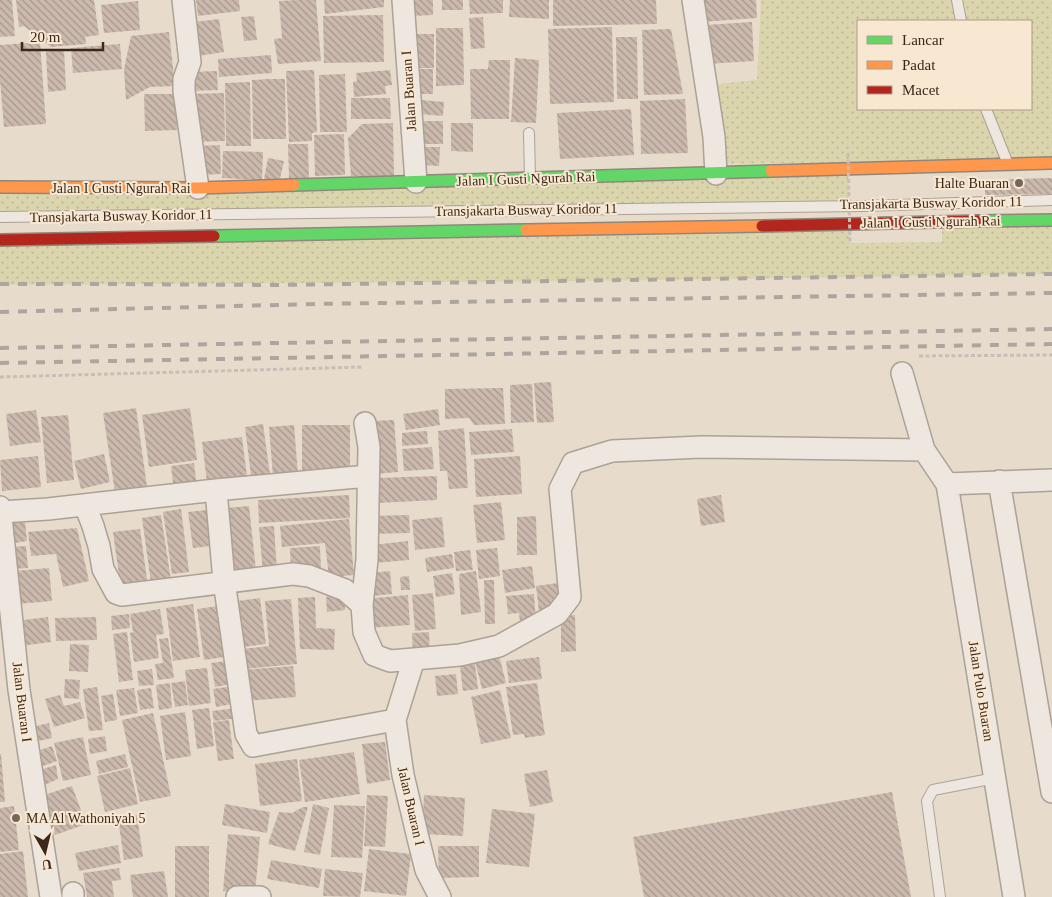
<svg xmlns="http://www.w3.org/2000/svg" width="1052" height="897" font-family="Georgia,serif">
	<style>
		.grass { fill: url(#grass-dots); fill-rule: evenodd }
		.building { fill: url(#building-back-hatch) }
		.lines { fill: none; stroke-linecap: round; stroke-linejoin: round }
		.lane-casing { stroke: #aca195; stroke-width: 12 }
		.street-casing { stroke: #aca195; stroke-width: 24 }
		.fast-casing { stroke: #91867c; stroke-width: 14 }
		.slow-casing { stroke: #91867c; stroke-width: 14 }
		.jam-casing { stroke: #91867c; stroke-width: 14 }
		.path { stroke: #c7beb5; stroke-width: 3; stroke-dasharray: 4 2.5; stroke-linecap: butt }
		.lane { stroke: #eee7df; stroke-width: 10 }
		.street { stroke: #eee7df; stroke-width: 21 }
		.fast { stroke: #63d668; stroke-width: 11 }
		.slow { stroke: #ff974d; stroke-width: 11 }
		.jam { stroke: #b3261e; stroke-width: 11 }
		.rail { stroke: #ada69f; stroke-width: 4; stroke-dasharray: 9 9; stroke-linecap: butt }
		.path-bridge { stroke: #c7beb5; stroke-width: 3; stroke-dasharray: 4 2.5; stroke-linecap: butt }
		.poi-dot { fill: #78665a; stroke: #f9e8d1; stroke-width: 2 }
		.labels { text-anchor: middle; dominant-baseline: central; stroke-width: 4; stroke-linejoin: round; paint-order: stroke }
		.street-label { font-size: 14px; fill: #3c271c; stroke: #f9e8d1 }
		.poi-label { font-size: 14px; fill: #3c271c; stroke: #f9e8d1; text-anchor: end }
	</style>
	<defs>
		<pattern id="grass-dots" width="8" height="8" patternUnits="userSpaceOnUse" patternTransform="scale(1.25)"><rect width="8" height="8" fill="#dbd5ad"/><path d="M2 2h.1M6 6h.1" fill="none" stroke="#bdb794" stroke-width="1.8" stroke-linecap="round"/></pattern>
		<pattern id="building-back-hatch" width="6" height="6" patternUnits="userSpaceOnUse" patternTransform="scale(1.25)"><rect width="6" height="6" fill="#cbb9ad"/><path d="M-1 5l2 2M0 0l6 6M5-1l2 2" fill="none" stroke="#a6968c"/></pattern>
	</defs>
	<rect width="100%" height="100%" fill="#e7dccc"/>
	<path class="grass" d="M761,0H1052V160L705,164L698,86L757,80ZM858,21H1031V109H858Z
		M848,169L849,206L0,217V187Z
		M1052,220V274L594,281L0,285V240L849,225L850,243L942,242V222Z"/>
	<path class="building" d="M0,0H12L15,36L0,37Z
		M16,0H94L99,35L85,37L86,44L51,47L24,26L19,27Z
		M196,0H239L240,11L198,16Z
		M298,0H316L321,61L278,64L274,39L282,38L279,1Z
		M324,0H384V7L325,14Z
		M410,0H433V15L412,16Z
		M442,0H463V10H442Z
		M469,0H503V13L470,14Z
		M510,0H549V19L509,17Z
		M553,0H656L657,24L553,26Z
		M700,0H756L757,18L701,22Z
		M138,1L140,30L104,33L101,5Z
		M383,15L384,62L324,63L323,16Z
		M254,16L257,40L244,41L241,17Z
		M483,17L485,48L471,49L469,18Z
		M219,19L224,52L192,57L187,23Z
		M752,22L754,61L707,64L705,25Z
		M612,27L614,102L550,104L548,29Z
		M436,28H463L464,85L436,86Z
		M671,29L683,94L644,95L642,30Z
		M169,32L175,86L150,87L126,100L124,69L131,36Z
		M412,34H434V68H412Z
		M616,37H637L638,99H617Z
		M40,42L46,124L4,127L0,80V45Z
		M120,44L122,69L73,73L71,48Z
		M64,49L66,90L48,92L46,51Z
		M271,55L272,73L219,77L218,59Z
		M515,58L539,60L536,123L511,122Z
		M489,60H510L509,119H471L470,69H488Z
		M416,69H433V94H416Z
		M314,70L317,132L312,133V141L289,142L286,71Z
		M390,70L392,85L385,86L386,94L354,97L353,82L357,81L356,73Z
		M217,71L218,90L190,91V72Z
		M345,74L347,132H320L319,75Z
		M268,79H285L286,139H253L252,80Z
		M250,82L251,146H226L225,83Z
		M224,93L225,141L192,142L191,94Z
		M144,94H176L177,130L145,131Z
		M351,98H390L391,119H351Z
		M685,99L688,153L641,154L640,101Z
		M421,100L444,102L443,116L420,114Z
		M631,109L634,155L560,159L557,113Z
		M421,121H443V144H420Z
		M393,123L394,176H351L348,138L362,124Z
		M451,123H473V152L451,151Z
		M344,134L345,175L315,176L314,135Z
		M288,144H308L309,178L289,179Z
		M220,145L221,174L198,175L197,146Z
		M425,147H440L439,166L424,165Z
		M223,151L263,152L262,180L222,178Z
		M268,158L284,161L279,183L264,179Z
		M1052,178V194L985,195V180Z
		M551,382L554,422L537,423L534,383Z
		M532,384L534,422L511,423L510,385Z
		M503,388L505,424L474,425L469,418L445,419V389Z
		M136,408L148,494L116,499L103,413Z
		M190,408L197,460L149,467L142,415Z
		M438,409L440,425L406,430L403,414Z
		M36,410L41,442L10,446L6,414Z
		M68,415L74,480L47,483L41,417Z
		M394,420L398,472L375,474L371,421Z
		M263,424L271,482L252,484L245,427Z
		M294,425L298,475L273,477L269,427Z
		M302,425H350V473H302Z
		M464,428L468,488L449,489L447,471H440L438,431Z
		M512,429L514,452L471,455L469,432Z
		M427,431L428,444L402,446V433Z
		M242,437L247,477L207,482L202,442Z
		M432,447L434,469L404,471L402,449Z
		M104,454L110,482L81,489L74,461Z
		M38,456L41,487L2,491L0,460Z
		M520,456L522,494L476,497L474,459Z
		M194,463L197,487L174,491L171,466Z
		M437,476V500L377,503L376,478Z
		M349,495L350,518L259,523L258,500Z
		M721,495L725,522L701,526L697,499Z
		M501,502L505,540L477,543L473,505Z
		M249,506L256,571L232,574L226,508Z
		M181,509L189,572L172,574L163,512Z
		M207,510L211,546L193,548L188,512Z
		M161,515L171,580L151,583L142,518Z
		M409,515L410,533L372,534L371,516Z
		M536,516L537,555H517V517Z
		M442,517L445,547L415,550L412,520Z
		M349,519L354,575L329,577L325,543L282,547L280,526Z
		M25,522L27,541L8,544L5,524Z
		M274,526L277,572L263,573L259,527Z
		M77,528L89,581L63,587L56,554L31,556L28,532Z
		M140,529L148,586L121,589L113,532Z
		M408,541L409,560L374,563L372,545Z
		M26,546L28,568L11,569L9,547Z
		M320,546L321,569L291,571L290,548Z
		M497,548L500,576L479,579L476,550Z
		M470,550L473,570L456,571L454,552Z
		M452,554L454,568L427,572L425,558Z
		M532,566L535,588L505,593L502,570Z
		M49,568L52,601L18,604L15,571Z
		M390,571L392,594L372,596L370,573Z
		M476,571L481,612L461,615L459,574Z
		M452,573L455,594L436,597L433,576Z
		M409,576L410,590H401L400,577Z
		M484,580H494L495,624H485Z
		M558,583L559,607L539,612L536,586Z
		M433,593L436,629L415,631L412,595Z
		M534,594L536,622L520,623L519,613L508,614L506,596Z
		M344,595L345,610L327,612L326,597Z
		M408,595L410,625L366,628L364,599Z
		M315,597L316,628L335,629L334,650L300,649L298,598Z
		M260,598L266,644L236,648L230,602Z
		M291,599L297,664L244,669L242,649L269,646L265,601Z
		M193,604L200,657L173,661L166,608Z
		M226,605L232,656L204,660L197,609Z
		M160,609L164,634L156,635L159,658L134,662L130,633L133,632L130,614Z
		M129,614L130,628L112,630L111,616Z
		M575,615L576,651L561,652V616Z
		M48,617L51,642L20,646L16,621Z
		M96,617L97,640L56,641L55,618Z
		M127,632L133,680L119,682L113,634Z
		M429,632L430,655L413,656L412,633Z
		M168,638L174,678L158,680L155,664L163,663L159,639Z
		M70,644L89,645L88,672L69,671Z
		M498,651L506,683L482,689L474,657Z
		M539,657L542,679L509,683L506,661Z
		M234,660L237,683L215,687L211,663Z
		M475,664L478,689L463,691L460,666Z
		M293,666L296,697L244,701L242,670Z
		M207,668L211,703L189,706L185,670Z
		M152,669L154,685L139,686L137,671Z
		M456,674L458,694L437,696L435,676Z
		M65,679L80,680L79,699L64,698Z
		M185,681L188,705L175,707L171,683Z
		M170,683L172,708L159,710L156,685Z
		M537,683L545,735L525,738L524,734L513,735L506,687Z
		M234,686L237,703L216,707L213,689Z
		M97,687L103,730L89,731L83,689Z
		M134,688L138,713L120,716L116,690Z
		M151,688L154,708L140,710L137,690Z
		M500,690L511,738L481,744L471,697Z
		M113,694L117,720L105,722L101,696Z
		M60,695L64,706L80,702L85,718L54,727L45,699Z
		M209,708L214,746L197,749L192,710Z
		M238,708L239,718L214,721L212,711Z
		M185,712L191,756L166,760L160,716Z
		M153,713L171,796L140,802L122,720Z
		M229,720L234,759L218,761L213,722Z
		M49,723L52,738L30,743L28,728Z
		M105,736L107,751L90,754L88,739Z
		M83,737L91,775L63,781L54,743Z
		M385,742L390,780L367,784L362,744Z
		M52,746L57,761L32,770L31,753Z
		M354,752L360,794L305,802L299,760Z
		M0,754H1L5,802H0Z
		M125,754L128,767L99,774L96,761Z
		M297,759L302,801L260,806L255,764Z
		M56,765L58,779L36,789L33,772Z
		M130,768L138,804L105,812L97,776Z
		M547,770L553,802L530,807L524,774Z
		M72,786L86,824L55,835L41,796Z
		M892,792L911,897H644L633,837Z
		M367,795L388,796L385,847L364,846Z
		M424,795L465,798L463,836L422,834Z
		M225,804L270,812L267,833L222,825Z
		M313,804L329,808L320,855L304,852Z
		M334,805L365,806L362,858L331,857Z
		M14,806L19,850L0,852V808Z
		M303,807H308L295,851L268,844L279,812L292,813Z
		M492,809L535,814L529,867L486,863Z
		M137,815L143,857L124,860L118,818Z
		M228,834L260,837L255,894L223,891Z
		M118,845L121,863L79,871L75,853Z
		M175,846H209V897H175Z
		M438,846H479V877L439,878Z
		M369,849L411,854L406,896L364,891Z
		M23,851L28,897H0V854Z
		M271,860L322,869L319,888L267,879Z
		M119,868L121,880L112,881L114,897H87L83,873Z
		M325,869L363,873L360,897L323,896Z
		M164,871L168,897H133L130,875Z"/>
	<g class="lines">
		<defs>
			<path id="lane" d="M957,0L961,21
				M986,109L1008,164
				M529,133L530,178
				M0,217L865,206L1052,200
				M940,897L927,801L933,790L995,778"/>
			<path id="street" d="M183,0L190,62L184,79V91L198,188
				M403,0L416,182
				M693,0L714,137L716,174
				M902,373L924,450L947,484L1014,897
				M999,481L1052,792
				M947,484L1052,480
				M216,490L224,581L246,734L253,746L395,720
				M85,505L93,526L99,546L103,569L116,593L122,595L293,574L309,576L345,590L362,605L367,560L369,447L365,423
				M0,507L19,690L51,897
				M1,512L48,509L216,490L368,476
				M362,605L364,632L374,655L390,661L414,659L460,655L499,646L557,614L570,597L560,489L573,463L612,451L701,447L924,450
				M414,659L395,720L403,775L418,838L426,870L440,897
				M73,893V897
				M237,897H260"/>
			<path id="fast" d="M294,185L771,171
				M980,221L1052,220
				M214,236L526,230"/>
			<path id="slow" d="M771,171L1052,163
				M0,187L198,188L294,185
				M526,230L762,226"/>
			<path id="jam" d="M762,226L980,221
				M0,240L214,236"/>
		</defs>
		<use href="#lane" class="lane-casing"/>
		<use href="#street" class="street-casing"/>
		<use href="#fast" class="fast-casing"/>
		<use href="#slow" class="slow-casing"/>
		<use href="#jam" class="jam-casing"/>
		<path class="path" d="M919,356L1052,355
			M0,377L363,367"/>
		<use href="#lane" class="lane"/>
		<use href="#street" class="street"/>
		<use href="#fast" class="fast"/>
		<use href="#slow" class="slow"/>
		<use href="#jam" class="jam"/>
		<path class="rail" d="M0,284H107L275,285L1052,274
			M0,312L315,304L1052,293
			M0,348L1052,329
			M0,363L1052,344"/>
		<path class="path-bridge" d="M848,153L850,243"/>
	</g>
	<g class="poi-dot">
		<circle cx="1019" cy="183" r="5"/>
		<circle cx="16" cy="818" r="5"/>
	</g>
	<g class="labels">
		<g class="street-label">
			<text transform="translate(409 91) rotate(-94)">Jalan Buaran I</text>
			<text transform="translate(526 179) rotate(-2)">Jalan I Gusti Ngurah Rai</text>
			<text x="121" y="188">Jalan I Gusti Ngurah Rai</text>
			<text transform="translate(931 203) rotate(-1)">Transjakarta Busway Koridor 11</text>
			<text transform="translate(526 210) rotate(-1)">Transjakarta Busway Koridor 11</text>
			<text transform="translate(121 216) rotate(-1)">Transjakarta Busway Koridor 11</text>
			<text transform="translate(931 222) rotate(-1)">Jalan I Gusti Ngurah Rai</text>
			<text transform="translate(981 691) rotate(81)">Jalan Pulo Buaran</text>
			<text transform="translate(22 702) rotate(83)">Jalan Buaran I</text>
			<text transform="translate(411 806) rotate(77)">Jalan Buaran I</text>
		</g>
		<g class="poi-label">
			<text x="1009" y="183">Halte Buaran</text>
			<text x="26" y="818" text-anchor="start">MA Al Wathoniyah 5</text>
		</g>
	</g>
	<rect x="857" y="20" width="175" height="90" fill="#f9e8d1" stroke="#ad9b89"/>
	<rect x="867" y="36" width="25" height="8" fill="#63d668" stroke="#ad9b89"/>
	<text x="902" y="45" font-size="15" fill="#3c271c">Lancar</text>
	<rect x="867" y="61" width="25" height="8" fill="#ff974d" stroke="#ad9b89"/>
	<text x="902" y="70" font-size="15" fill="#3c271c">Padat</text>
	<rect x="867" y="86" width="25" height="8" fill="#b3261e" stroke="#ad9b89"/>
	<text x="902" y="95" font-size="15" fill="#3c271c">Macet</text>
	<g transform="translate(45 852) rotate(172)" stroke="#f9e8d1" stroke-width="4" paint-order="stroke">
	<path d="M0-4L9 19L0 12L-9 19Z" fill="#3c271c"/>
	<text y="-8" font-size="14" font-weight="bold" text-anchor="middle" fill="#3c271c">U</text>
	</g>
	<path d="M22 42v8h81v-8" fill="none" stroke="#3c271c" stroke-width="2.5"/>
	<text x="30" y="42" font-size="15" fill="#3c271c" stroke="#f9e8d1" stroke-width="4" paint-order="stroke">20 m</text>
</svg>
